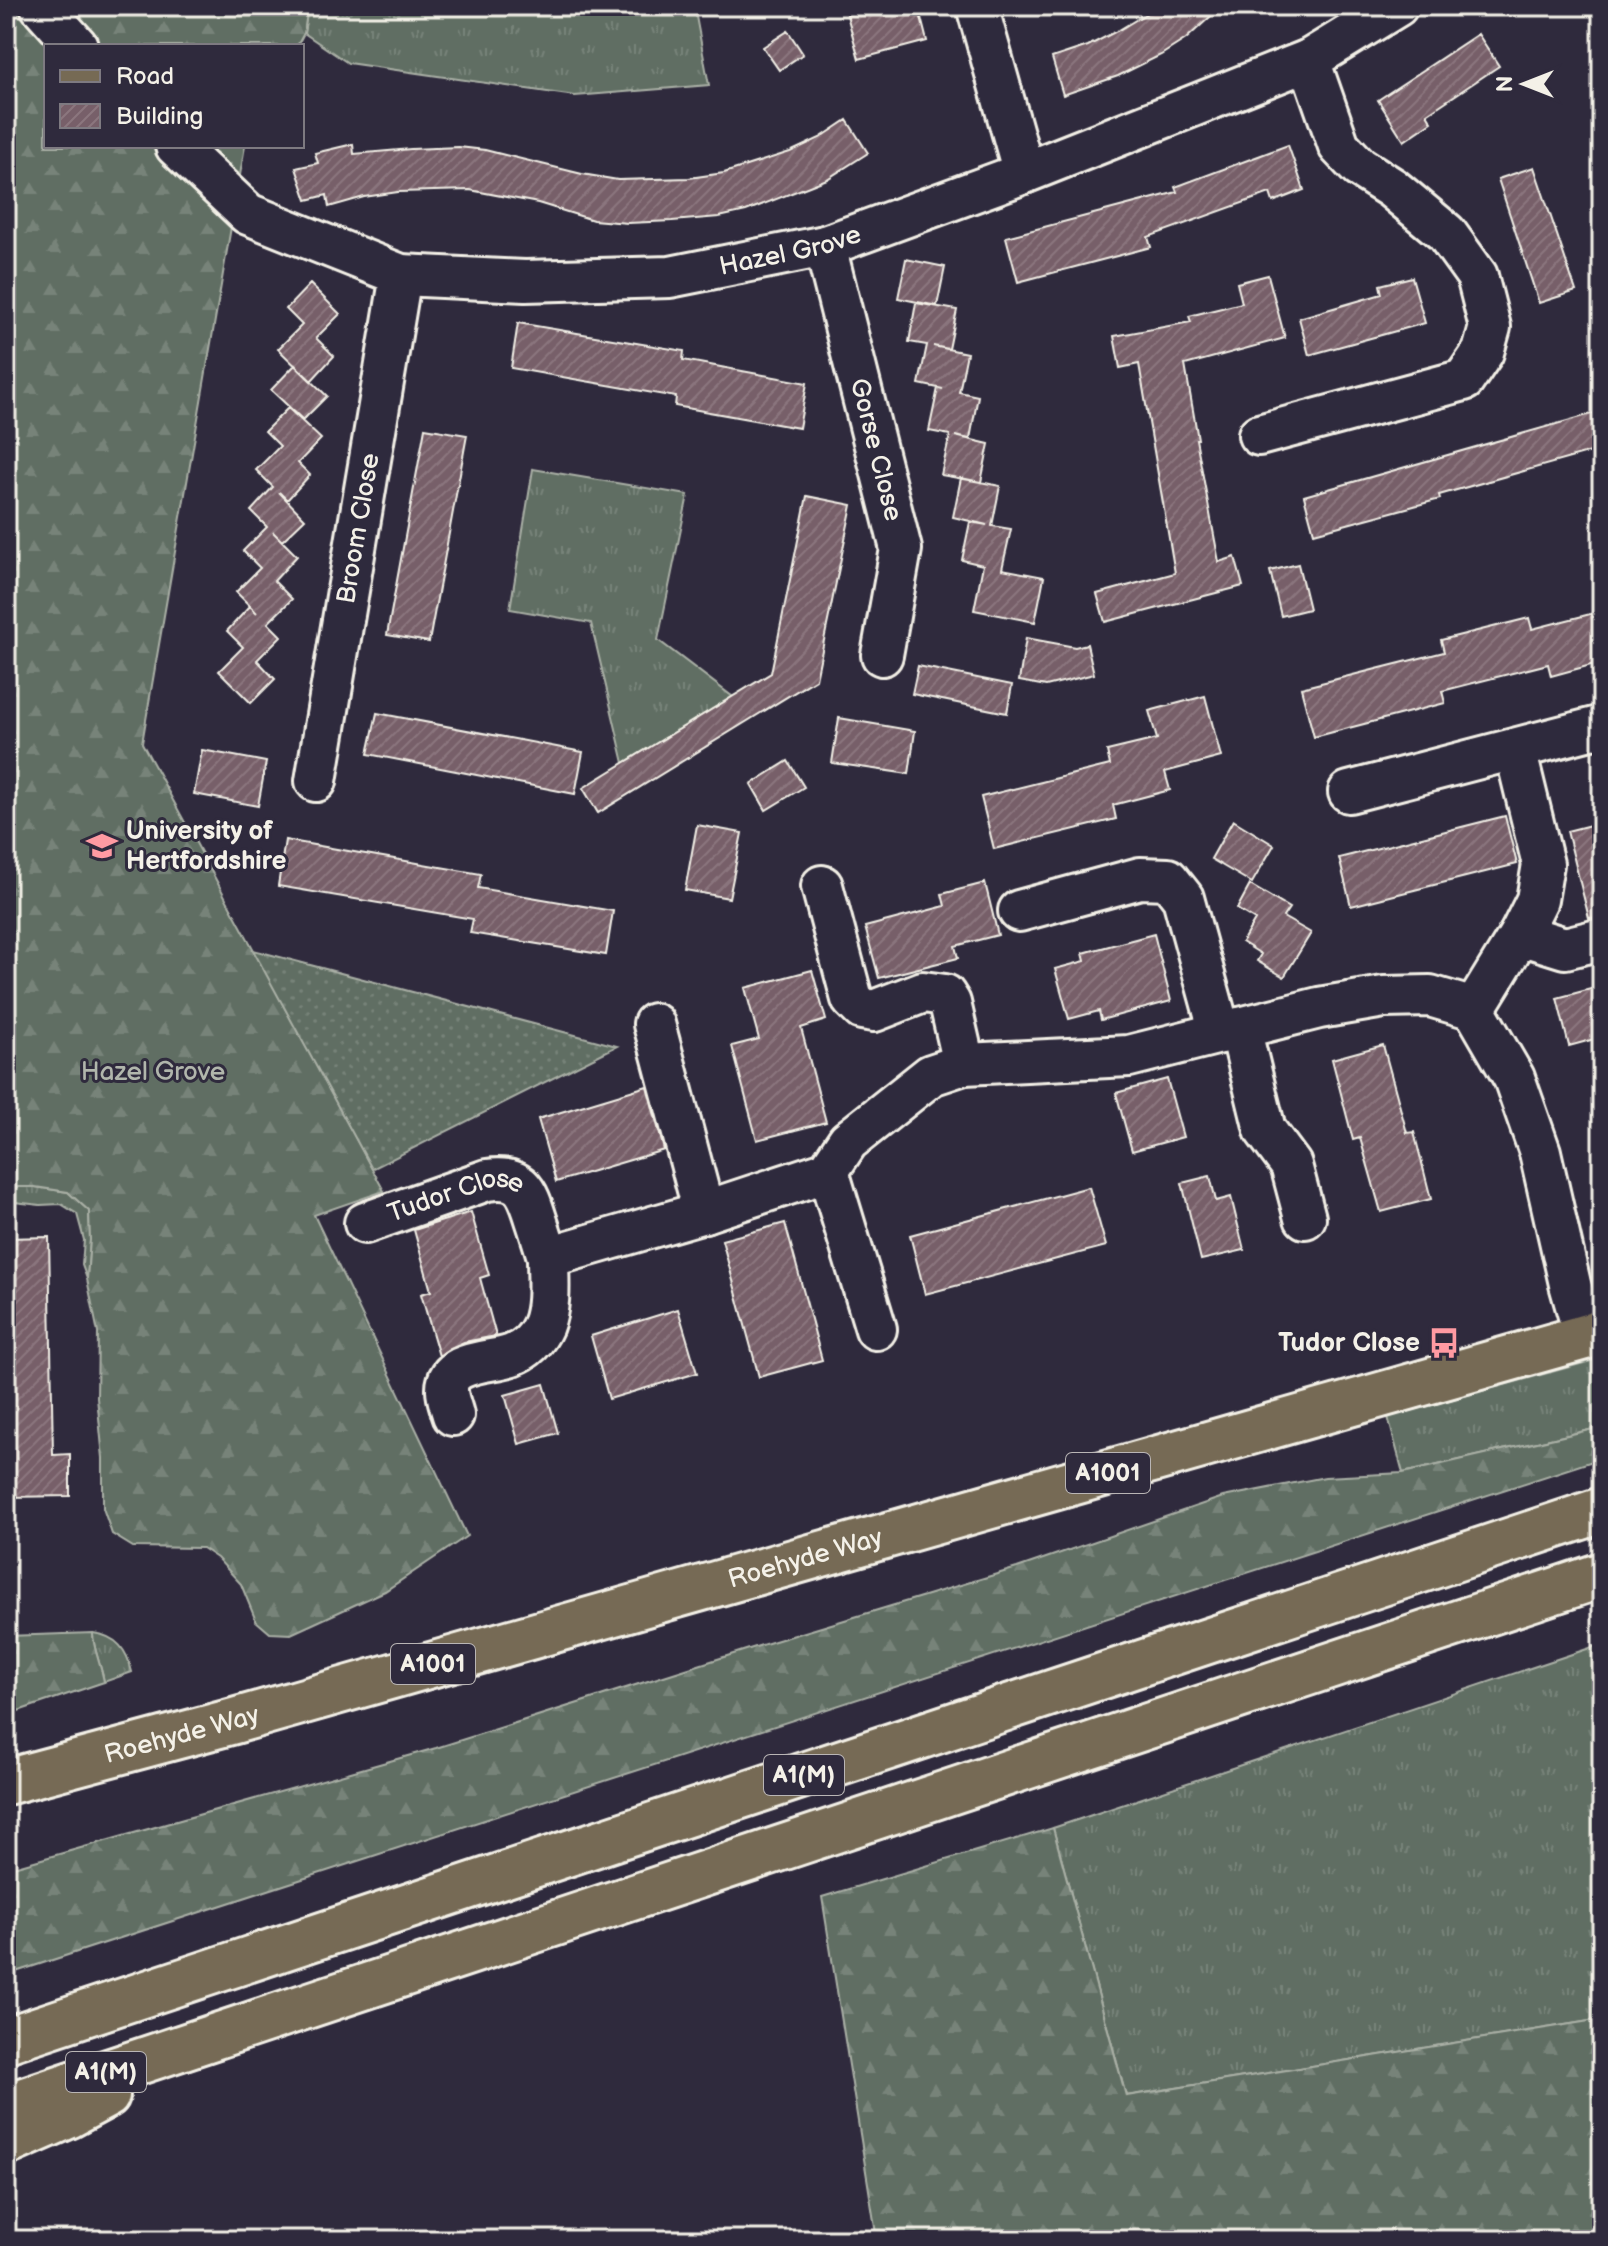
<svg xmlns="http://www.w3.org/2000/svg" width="1608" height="2246" font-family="'Balsamiq Sans',sans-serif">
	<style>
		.grass { fill: url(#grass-tufts); stroke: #aab0a6; stroke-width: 2 }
		.forest { fill: url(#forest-firs); stroke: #aab0a6; stroke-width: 2 }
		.garden { fill: url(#garden-dots); stroke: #aab0a6; stroke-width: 2 }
		.building { fill: url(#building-hatch); stroke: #f4f1e8; stroke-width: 2 }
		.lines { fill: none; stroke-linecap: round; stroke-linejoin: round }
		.minor-casing { stroke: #f4f1e8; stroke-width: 46 }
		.primary-casing { stroke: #f4f1e8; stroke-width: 50 }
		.motorway-casing { stroke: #f4f1e8; stroke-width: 50 }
		.minor { stroke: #2f2a3d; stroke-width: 40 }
		.primary { stroke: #766a54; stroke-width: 44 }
		.motorway { stroke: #766a54; stroke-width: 44 }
		.labels { text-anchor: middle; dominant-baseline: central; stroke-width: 6; stroke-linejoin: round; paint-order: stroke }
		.shield { fill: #2f2a3d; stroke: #b9b5b5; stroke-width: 2 }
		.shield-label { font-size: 24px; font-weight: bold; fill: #f4f1e8 }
		.street-label { font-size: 26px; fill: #f4f1e8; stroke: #2f2a3d }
		.poi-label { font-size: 26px; font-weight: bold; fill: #f4f1e8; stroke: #2f2a3d; text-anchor: start }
		.park-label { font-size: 26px; fill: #b1b6ac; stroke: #2f2a3d }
	</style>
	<defs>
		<pattern id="grass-tufts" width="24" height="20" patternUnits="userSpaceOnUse" patternTransform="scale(2)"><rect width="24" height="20" fill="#606e63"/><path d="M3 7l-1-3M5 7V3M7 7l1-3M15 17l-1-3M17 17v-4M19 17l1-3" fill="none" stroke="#778379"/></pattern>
		<pattern id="forest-firs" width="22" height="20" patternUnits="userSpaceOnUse" patternTransform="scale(2)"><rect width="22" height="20" fill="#606e63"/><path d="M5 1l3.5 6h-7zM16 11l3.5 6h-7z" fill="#778379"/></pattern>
		<pattern id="garden-dots" width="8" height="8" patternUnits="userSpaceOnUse" patternTransform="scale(2)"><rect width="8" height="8" fill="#606e63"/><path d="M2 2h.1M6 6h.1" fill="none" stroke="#778379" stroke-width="1.8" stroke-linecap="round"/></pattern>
		<pattern id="building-hatch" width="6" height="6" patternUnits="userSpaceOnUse" patternTransform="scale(2)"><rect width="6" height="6" fill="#775f69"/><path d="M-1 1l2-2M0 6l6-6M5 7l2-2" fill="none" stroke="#8b767e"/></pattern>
	</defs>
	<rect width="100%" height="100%" fill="#2f2a3d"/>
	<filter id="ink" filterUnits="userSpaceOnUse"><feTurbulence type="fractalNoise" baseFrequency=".0125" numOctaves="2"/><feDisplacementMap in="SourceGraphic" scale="16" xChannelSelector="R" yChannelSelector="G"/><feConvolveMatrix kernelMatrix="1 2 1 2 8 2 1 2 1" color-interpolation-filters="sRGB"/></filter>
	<g filter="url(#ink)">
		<path class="grass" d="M308,6H694L709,85L575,96L348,63L304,33Z
			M533,469L688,495L658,640L733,697L624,763L591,623L510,609Z
			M6,1187H35L68,1192L89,1211L90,1240L87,1279L82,1265L84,1240L77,1214L61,1204L40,1205L6,1201Z
			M1602,1358V1427L1403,1473L1388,1417Z
			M93,1633C117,1636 127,1650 132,1672L104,1682C102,1668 92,1645 93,1633Z
			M1602,1644V2019L1126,2096L1053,1828Z"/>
		<path class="forest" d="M6,6H308L304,33L297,46H46V146H245L142,743L384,1191L314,1215L467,1536L385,1591L291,1634L270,1633L256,1621L241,1584L217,1558L202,1548L133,1547L112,1534L103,1508V1458L97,1398L98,1333L87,1279L90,1240L89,1211L68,1192L35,1187H6Z
			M1602,1427V1458L6,1975V1869L436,1748L765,1644L1017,1568L1223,1497L1325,1477L1403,1473Z
			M93,1633C92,1645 102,1668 104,1682L6,1715V1636Z
			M1053,1828L1126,2096L1602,2019V2240H877L822,1897Z"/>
		<path class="garden" d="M253,950L261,952L617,1046L372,1169Z"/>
		<path class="building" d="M880,6H918L927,41L859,59L847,15Z
			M1159,6H1222L1186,39L1161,55L1118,76L1063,95L1052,58L1088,46L1119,30Z
			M788,31L803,54L779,70L763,47Z
			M1478,34L1499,66L1427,114L1432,122L1404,141L1378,100Z
			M847,120L868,153L827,179L746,211L719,217L672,221L628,223L593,220L538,203L470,190L398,192L364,197L329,207L327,195L307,200L296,168L318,163L315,153L353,144L354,154L411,149L459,147L485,150L582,174L618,180L689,178L724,173L790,152L820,138Z
			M1288,145L1304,190L1273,202L1270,193L1148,237L1151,247L1018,282L1006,237L1177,192L1175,187Z
			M1534,167L1576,291L1539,303L1498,179Z
			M906,259L945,267L937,306L898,298Z
			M1268,275L1285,338L1185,365L1198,439H1196L1219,562L1235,557L1243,586L1105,622L1097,594L1175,573L1139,364L1120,368L1114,336L1191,322L1189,316L1242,303L1237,283Z
			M1412,277L1425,323L1309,355L1299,318L1382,294L1380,285Z
			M310,284L340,314L316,338L334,356L311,381L278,349L302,325L286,309Z
			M916,303L957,310L949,349L933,346L967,353L959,392L978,396L970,439L955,436L989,444L981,482L941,475L950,435L929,431L938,388L943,389L919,384L927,345L909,342Z
			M518,323L684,351L683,360L807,383L799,428L675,406L676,397L511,368Z
			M295,365L327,396L303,420L271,390Z
			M288,408L321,439L298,463L310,475L287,500L279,492L305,519L282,541L273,532L297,556L274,581L292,599L268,623L281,636L257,660L275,679L251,703L219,671L243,647L227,631L250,606L257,613L236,592L260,568L243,551L267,527L251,511L273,487L256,470L280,446L265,431Z
			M1602,411V449L1439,495L1440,499L1314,533L1304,496Z
			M425,428L467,435L429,642L387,635Z
			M961,478L1000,486L992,526L1011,529L1002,569L1044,577L1035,622L974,610L983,565L962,560L970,522L987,525L953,517Z
			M807,496L852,505L816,679L598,813L583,788L771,673Z
			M1298,564L1309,609L1281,616L1270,571Z
			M1602,611V662L1551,676L1548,664L1442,691L1445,703L1314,737L1301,688L1444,652L1441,640L1529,618L1532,629Z
			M1026,638L1075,647L1087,644L1094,674L1046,686L1019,681Z
			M918,666L1012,685L1007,713L912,694Z
			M1205,696L1221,757L1165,772L1170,790L1113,805L1116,819L994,849L981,797L1110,765L1107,751L1157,739L1149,711Z
			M377,713L583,752L575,794L368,754Z
			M839,718L915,731L909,774L832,763Z
			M202,750L266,762L258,806L194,794Z
			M788,761L804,787L766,810L751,784Z
			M1505,816L1517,864L1351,906L1339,858Z
			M1233,820L1274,845L1252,883L1211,859Z
			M1602,822V917L1589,918L1567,831Z
			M697,825L742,833L729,898L685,890Z
			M285,840L481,874L478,888L613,911L606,955L470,933L473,919L278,886Z
			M985,883L998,935L955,946L958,958L879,978L865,927L945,906L942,894Z
			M1250,885L1289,908L1283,917L1311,933L1284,977L1257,961L1261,954L1242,942L1255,920L1237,909Z
			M1154,934L1171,1001L1101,1020L1099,1011L1069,1019L1055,969L1085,961L1083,953Z
			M812,970L826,1020L801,1028L826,1122L757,1140L732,1046L759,1039L745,988Z
			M1602,986V1037L1569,1046L1557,998Z
			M1383,1045L1407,1133L1414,1132L1431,1199L1381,1212L1360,1138L1353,1140L1332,1059Z
			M1167,1079L1183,1137L1132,1151L1116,1093Z
			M647,1086L664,1150L556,1182L538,1119Z
			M1210,1176L1216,1201L1231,1197L1244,1250L1201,1260L1182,1183Z
			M1089,1187L1106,1246L925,1294L910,1235Z
			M471,1212L489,1275L480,1278L496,1336L464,1342L450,1348L439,1356L421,1294L431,1291L414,1230Z
			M785,1223L822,1360L759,1377L722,1240Z
			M49,1237L53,1455L70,1454V1496L6,1497V1238Z
			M678,1309L697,1373L609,1399L591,1336Z
			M544,1384L558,1433L519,1444L505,1395Z"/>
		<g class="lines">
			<defs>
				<g id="minor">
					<path d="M41,6L77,46"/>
					<path d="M977,6L1024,173"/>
					<path id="s1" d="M176,146L248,214L401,275L525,281L670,277L825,246L1024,173L1309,60L1397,6"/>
					<path id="s2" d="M825,246L901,549L882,655"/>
					<path d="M1259,435L1464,380L1483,352L1490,327L1477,276L1446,233L1392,188L1359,167L1339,146L1309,60"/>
					<path id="s3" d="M316,781L401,275"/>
					<path d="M1349,792L1602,726"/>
					<path d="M822,886L852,999L862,1009L874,1011L923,992L945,995L950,1003L964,1064"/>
					<path d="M1019,911L1140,878L1168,879L1183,898L1220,1033"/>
					<path d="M1520,934L1565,948L1602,939"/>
					<path d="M1474,1009L1520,934L1537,900L1543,864L1515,749"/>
					<path d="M654,1024L704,1212"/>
					<path d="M1240,1028L1265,1130L1291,1165L1305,1218"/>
					<path d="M828,1171L876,1329"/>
					<path id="s4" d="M365,1223L487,1180C521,1175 527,1190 536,1219C540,1231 544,1244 548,1257"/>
					<path d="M453,1415C451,1407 447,1398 447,1390C446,1359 492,1363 512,1355C526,1350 537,1339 543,1325C551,1304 548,1279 548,1257L704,1212L828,1171L848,1141L931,1075L964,1064L1129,1056L1319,1008L1384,997L1430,996L1474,1009L1514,1078L1540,1152L1570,1284L1585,1337"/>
				</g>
				<g id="primary">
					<path id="s5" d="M6,1782L234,1721L1602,1332"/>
				</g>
				<path id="motorway" d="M6,2040L1602,1510
					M6,2106L1602,1575
					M6,2143L70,2115L107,2095"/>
			</defs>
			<use href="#minor" class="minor-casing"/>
			<use href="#primary" class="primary-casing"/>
			<use href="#motorway" class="motorway-casing"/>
			<use href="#minor" class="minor"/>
			<use href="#primary" class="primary"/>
			<use href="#motorway" class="motorway"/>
		</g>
	</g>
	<defs>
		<symbol id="university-bare" viewBox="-9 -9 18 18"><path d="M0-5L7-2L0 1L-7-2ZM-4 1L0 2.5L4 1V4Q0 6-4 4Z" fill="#ff9aa2" stroke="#2f2a3d" stroke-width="2.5" paint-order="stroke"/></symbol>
		<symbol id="bus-bare" viewBox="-9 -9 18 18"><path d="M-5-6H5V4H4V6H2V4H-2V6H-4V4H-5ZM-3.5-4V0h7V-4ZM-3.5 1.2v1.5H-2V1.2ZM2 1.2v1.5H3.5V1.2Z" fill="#ff9aa2" stroke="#2f2a3d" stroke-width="2.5" paint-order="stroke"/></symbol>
	</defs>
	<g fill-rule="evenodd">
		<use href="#university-bare" x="80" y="824" width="44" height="44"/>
		<use href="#bus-bare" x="1422" y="1321" width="44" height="44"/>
	</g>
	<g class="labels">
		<g class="shield">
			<rect x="1066" y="1453" width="84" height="40" rx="6"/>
			<rect x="391" y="1644" width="84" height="40" rx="6"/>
			<rect x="764" y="1755" width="80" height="40" rx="6"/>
			<rect x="66" y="2052" width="80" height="40" rx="6"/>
		</g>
		<g class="shield-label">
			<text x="1108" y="1473">A1001</text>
			<text x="433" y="1664">A1001</text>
			<text x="804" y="1775">A1(M)</text>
			<text x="106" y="2072">A1(M)</text>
		</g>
		<g class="street-label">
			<text stroke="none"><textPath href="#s1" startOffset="656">Hazel Grove</textPath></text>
			<text stroke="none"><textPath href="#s2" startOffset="210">Gorse Close</textPath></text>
			<text stroke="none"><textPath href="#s3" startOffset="256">Broom Close</textPath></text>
			<text stroke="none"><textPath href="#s4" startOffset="96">Tudor Close</textPath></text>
			<text stroke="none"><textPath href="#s5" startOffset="830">Roehyde Way</textPath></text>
			<text stroke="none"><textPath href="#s5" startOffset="182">Roehyde Way</textPath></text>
		</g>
		<g class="poi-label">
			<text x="126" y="831">University of<tspan x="126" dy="30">Hertfordshire</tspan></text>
			<text x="1420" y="1343" text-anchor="end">Tudor Close</text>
		</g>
		<g class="park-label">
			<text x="153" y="1072">Hazel Grove</text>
		</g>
	</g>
	<rect width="1608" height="2246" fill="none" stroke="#2f2a3d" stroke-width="32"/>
	<rect x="16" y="16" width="1576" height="2214" fill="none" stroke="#f4f1e8" stroke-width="3" filter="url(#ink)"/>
	<rect x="44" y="44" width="260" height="104" fill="#2f2a3d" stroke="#7e7a81" stroke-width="2"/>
	<rect x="60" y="70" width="40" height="12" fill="#766a54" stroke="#7e7a81" stroke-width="2"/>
	<text x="116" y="84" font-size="24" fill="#f4f1e8">Road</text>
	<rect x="60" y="104" width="40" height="24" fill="url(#building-hatch)" stroke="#7e7a81" stroke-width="2"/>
	<text x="116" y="124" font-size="24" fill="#f4f1e8">Building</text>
	<g transform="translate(1524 84) rotate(270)" stroke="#2f2a3d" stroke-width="6" paint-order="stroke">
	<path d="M0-6L14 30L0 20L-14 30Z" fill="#f4f1e8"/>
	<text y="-12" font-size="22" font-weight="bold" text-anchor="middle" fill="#f4f1e8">N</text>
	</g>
</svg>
